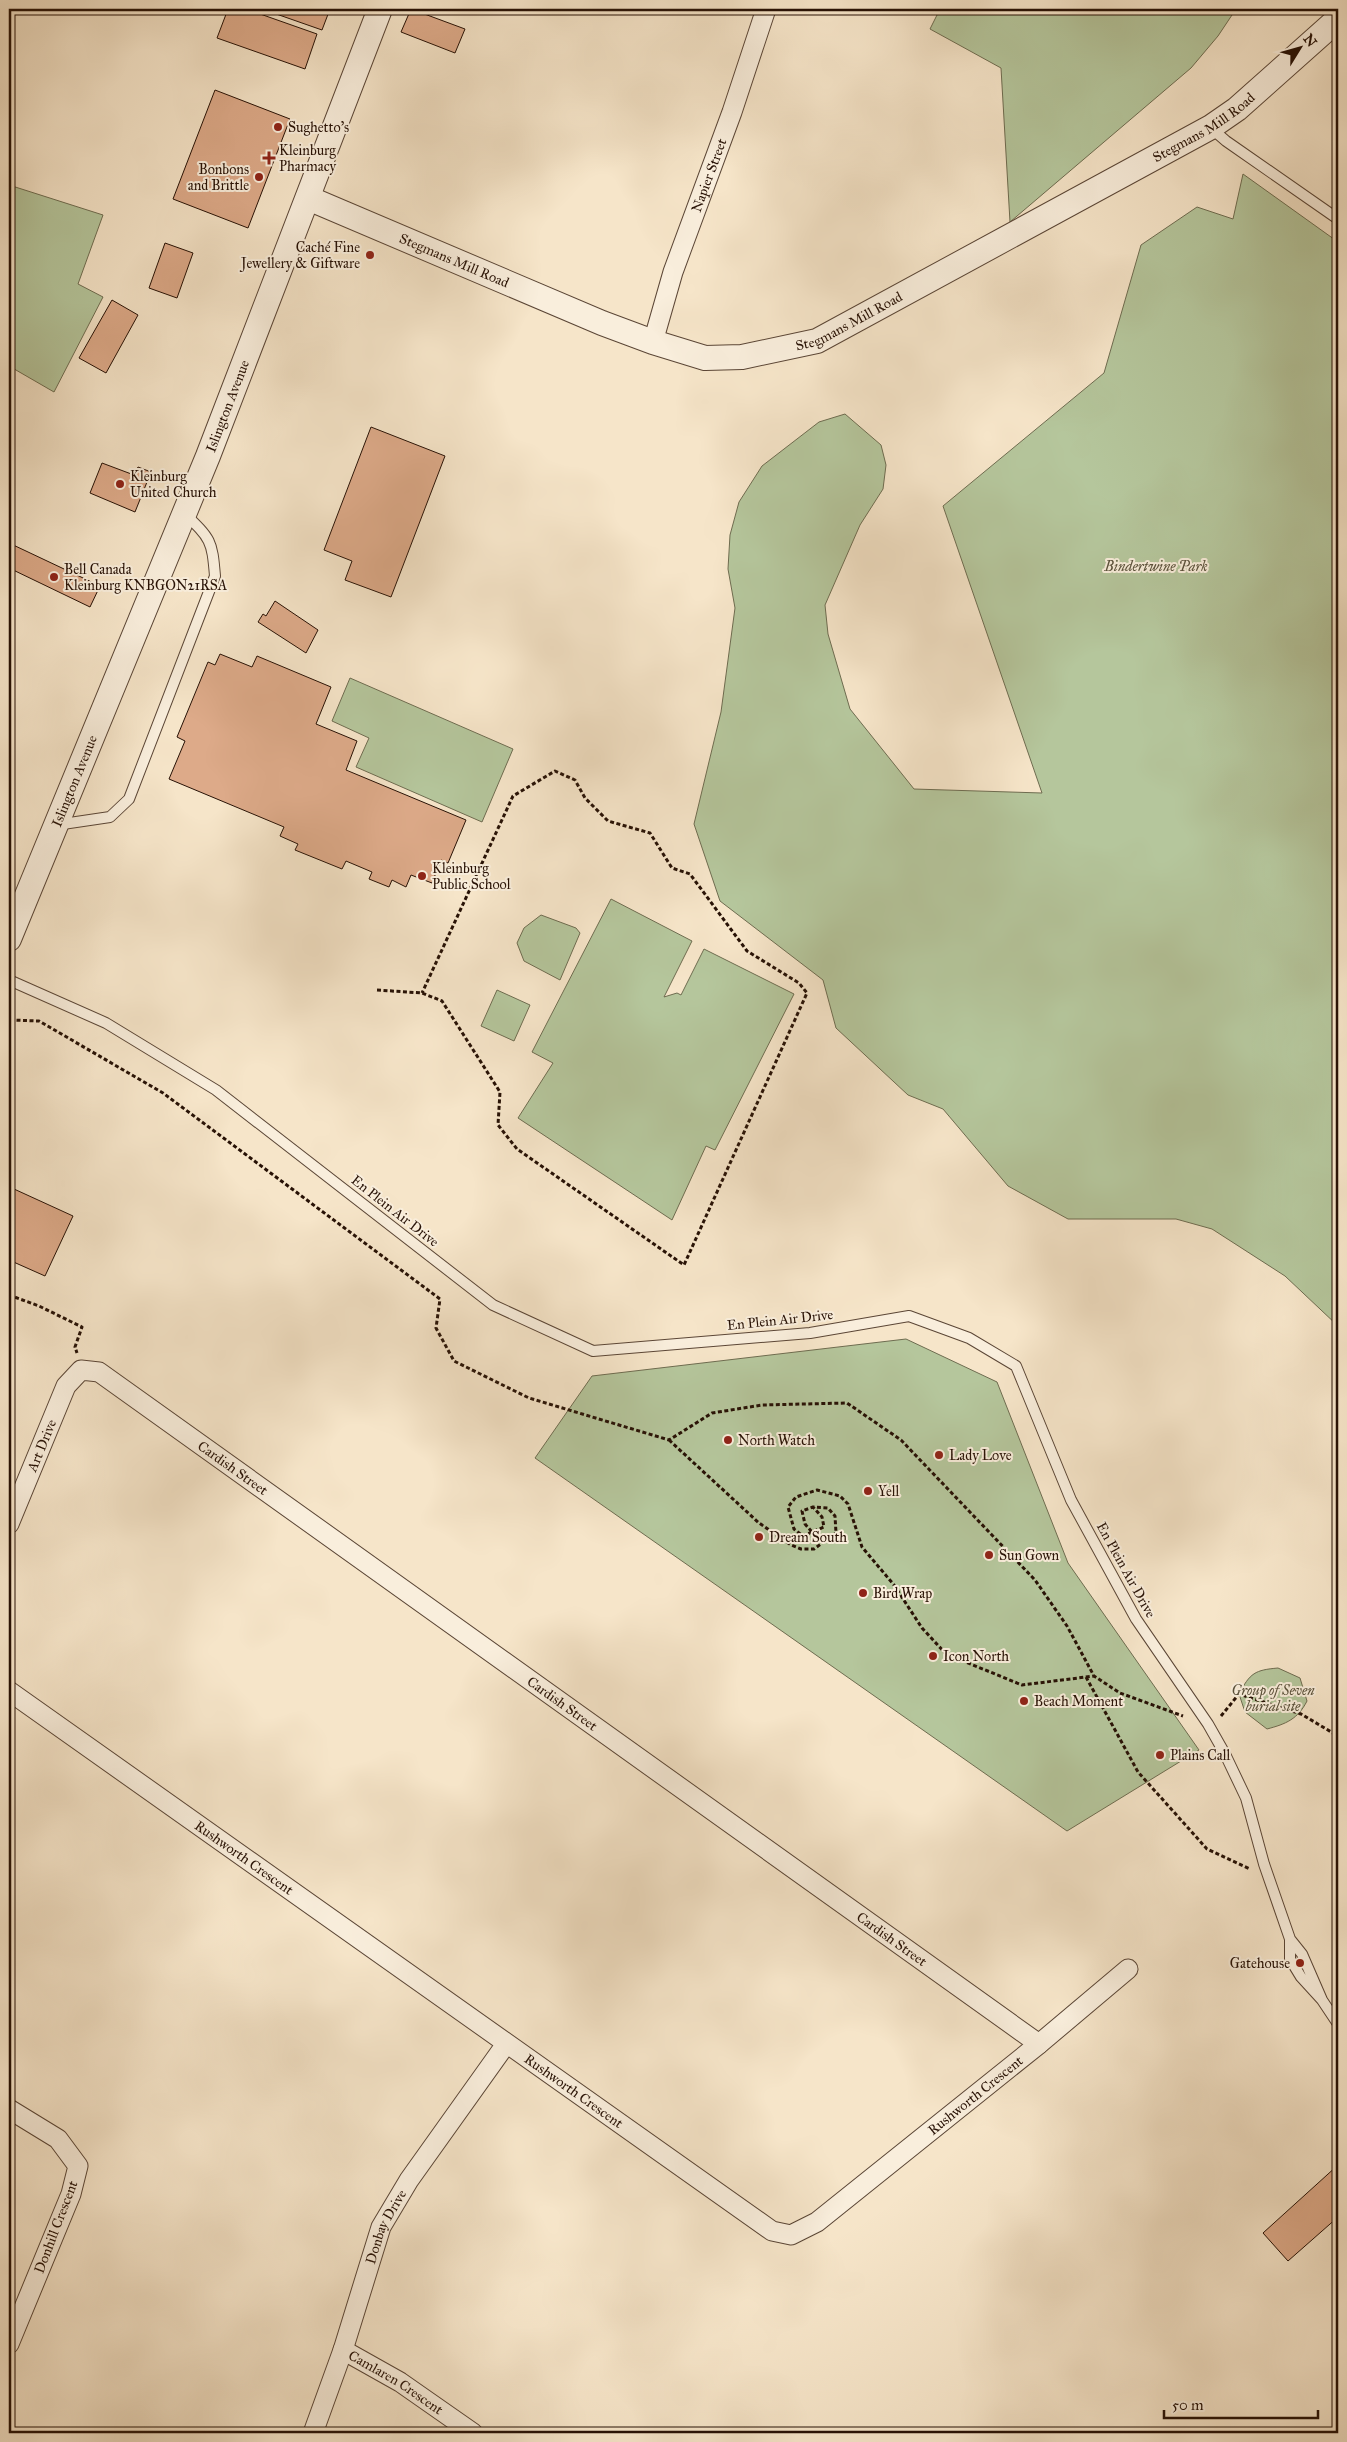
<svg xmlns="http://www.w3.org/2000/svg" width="1347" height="2442" font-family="'IM FELL Great Primer',serif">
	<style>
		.green { fill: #b5c69c; stroke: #6e6c50 }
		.building { fill: #ddaa89; stroke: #271105 }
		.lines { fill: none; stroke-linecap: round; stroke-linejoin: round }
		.service-casing { stroke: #5b4636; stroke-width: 12 }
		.minor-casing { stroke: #5b4636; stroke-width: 21 }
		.tertiary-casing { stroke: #5b4636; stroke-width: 26 }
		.path { stroke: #271105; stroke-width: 3; stroke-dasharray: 4 2.5; stroke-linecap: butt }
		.service { stroke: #f9eedc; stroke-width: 10 }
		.minor { stroke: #f9eedc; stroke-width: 19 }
		.tertiary { stroke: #f9eedc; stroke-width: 24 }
		.poi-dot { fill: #8f2418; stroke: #f9eedc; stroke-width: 2 }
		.labels { text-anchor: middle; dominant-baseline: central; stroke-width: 4; stroke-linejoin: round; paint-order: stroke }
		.street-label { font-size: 14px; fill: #271105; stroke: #f9eedc }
		.poi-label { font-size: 14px; fill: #271105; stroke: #f9eedc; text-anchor: start }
		.park-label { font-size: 14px; font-style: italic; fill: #59503a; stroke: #f9eedc }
	</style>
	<rect width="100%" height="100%" fill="#f6e5c9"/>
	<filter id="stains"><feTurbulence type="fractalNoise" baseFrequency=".004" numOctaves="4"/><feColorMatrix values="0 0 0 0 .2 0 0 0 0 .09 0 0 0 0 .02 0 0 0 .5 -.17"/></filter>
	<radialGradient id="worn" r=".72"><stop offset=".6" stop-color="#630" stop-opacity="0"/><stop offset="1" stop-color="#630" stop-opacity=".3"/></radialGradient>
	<path class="green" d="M940,9H1236L1218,36L1191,68L1010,222L1001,68L930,29Z
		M1243,174L1338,242V1326L1285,1276L1212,1229L1176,1219H1068L1008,1186L943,1109L908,1095L836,1028L823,980L720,901L694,824L721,712L735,608L728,569L730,535L739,502L762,466L819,422L845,414L881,445L886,465L883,489L860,525L825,605L828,634L850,709L914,789L1042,793L943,506L1104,373L1141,245L1197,207L1233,219Z
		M9,185L103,215L78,284L103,297L54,392L9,366Z
		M350,678L513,749L482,822L356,767L369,738L332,721Z
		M611,899L692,941L664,997L677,993L681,995L704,949L794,994L715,1150L706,1146L672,1220L518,1118L553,1063L532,1052Z
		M541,915L576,928L580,933L560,980L524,961L517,943L524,928Z
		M497,990L530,1005L514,1041L481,1026Z
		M906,1339L997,1382L1068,1563L1199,1750L1067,1831L535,1458L592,1376Z
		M1278,1668L1300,1678L1307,1701C1298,1719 1286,1724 1267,1729L1245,1712L1239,1694C1250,1673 1255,1670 1278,1668Z"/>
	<path class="building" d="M228,9H246L317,34L305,69L217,38Z
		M262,9H330L322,30Z
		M411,9L465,29L455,53L401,32Z
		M215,90L290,119L248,228L173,199Z
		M165,243L193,253L177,298L149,288Z
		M112,300L138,315L106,373L79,358Z
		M371,427L445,456L391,597L345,580L352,561L324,550Z
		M102,463L134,475L138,467L151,472L135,512L90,493Z
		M9,543L100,586L90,607L9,568Z
		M275,601L318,630L306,653L258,622L263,614L266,616Z
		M220,654L252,667L257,656L331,687L316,724L357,741L346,770L466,820L448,863L441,860L432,883L411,875L406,887L392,880L389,887L369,879L372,872L346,861L342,869L295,850L298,844L280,836L284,827L169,779L185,741L177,737L208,662L215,665Z
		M14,1189L73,1216L45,1276L9,1260V1200Z
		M1338,2165V2208L1333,2212L1338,2217L1288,2261L1263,2233Z"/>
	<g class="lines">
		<defs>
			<path id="service" d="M1211,128L1226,141L1338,219
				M56,825L110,817L129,799L215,576C212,540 211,539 184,513
				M9,980L106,1023L216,1090L493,1305L593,1351L810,1333L909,1316L969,1338L1016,1366L1071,1500L1136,1619L1208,1724L1225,1754L1246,1798L1264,1864L1290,1939L1302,1954L1322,2000
				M1290,1939V1959L1301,1977L1322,2000L1338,2024"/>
			<g id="minor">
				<path id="s1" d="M653,342L673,272L732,112L766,9"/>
				<path id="s2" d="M9,1524L66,1386L81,1370L99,1372L1039,2044"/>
				<path id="s3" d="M9,1691L772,2231L791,2235L817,2222L1039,2044L1128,1969"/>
				<path d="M9,2109L58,2139L78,2166L71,2194L9,2344"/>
				<path id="s4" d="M343,2350L400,2382L473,2433"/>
				<path id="s5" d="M313,2433L343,2350L381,2227L409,2180L506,2044"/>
			</g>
			<g id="tertiary">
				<path id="s6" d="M308,198L602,323L653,342L705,358L742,357L817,341L1211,127L1237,109L1338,19"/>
				<path id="s7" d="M9,939L208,456L380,9"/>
			</g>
		</defs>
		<use href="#service" class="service-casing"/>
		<use href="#minor" class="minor-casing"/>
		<use href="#tertiary" class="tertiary-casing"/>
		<path class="path" d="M377,990L422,993L442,1001L500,1092L498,1125L517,1149L684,1265L807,993L799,983L747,951L690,874L672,868L650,833L608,821L585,798L575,780L555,771L513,796L422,993
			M10,1020L39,1021L163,1093L440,1299L436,1328L454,1361L529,1398L669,1440L712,1413L762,1405L847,1403L901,1440L1035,1580L1067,1626L1094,1676L1120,1693L1183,1716
			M9,1295L39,1306L82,1327L75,1347L77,1353
			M669,1440L759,1523L791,1545L801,1549H814L836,1533L835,1516L828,1508L813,1507L802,1511L805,1524L812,1532L824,1527L822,1517L813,1507
			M812,1532L803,1536L794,1529L788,1507L796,1497L817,1490L840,1496L848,1504L862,1547L894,1585L922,1628L946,1654L1022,1685L1094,1676
			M1086,1677L1138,1772L1207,1849L1250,1869
			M1221,1716L1239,1694L1301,1714L1338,1736"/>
		<use href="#service" class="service"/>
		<use href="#minor" class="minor"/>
		<use href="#tertiary" class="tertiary"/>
	</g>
	<g class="poi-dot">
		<circle cx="278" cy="127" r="5"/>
		<path d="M266.5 150.5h5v5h5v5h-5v5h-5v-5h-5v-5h5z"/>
		<circle cx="259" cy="177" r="5"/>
		<circle cx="370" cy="255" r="5"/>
		<circle cx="120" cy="484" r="5"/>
		<circle cx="54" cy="577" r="5"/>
		<circle cx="422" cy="876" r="5"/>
		<circle cx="728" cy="1440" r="5"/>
		<circle cx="939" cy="1455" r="5"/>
		<circle cx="868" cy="1491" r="5"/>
		<circle cx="759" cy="1537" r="5"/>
		<circle cx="989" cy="1555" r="5"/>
		<circle cx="863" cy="1593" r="5"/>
		<circle cx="933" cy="1656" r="5"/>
		<circle cx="1024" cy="1701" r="5"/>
		<circle cx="1160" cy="1755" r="5"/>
		<circle cx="1300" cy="1963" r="5"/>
	</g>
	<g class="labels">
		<g class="street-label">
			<text stroke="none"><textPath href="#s6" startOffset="984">Stegmans Mill Road</textPath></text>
			<text stroke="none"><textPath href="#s1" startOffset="176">Napier Street</textPath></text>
			<text stroke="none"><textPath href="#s6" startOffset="159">Stegmans Mill Road</textPath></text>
			<text stroke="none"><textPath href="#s6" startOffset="579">Stegmans Mill Road</textPath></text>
			<text stroke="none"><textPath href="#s7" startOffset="576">Islington Avenue</textPath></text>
			<text stroke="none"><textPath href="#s7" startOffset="171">Islington Avenue</textPath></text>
			<text transform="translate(395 1211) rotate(38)">En Plein Air Drive</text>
			<text transform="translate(780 1320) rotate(-6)">En Plein Air Drive</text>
			<text stroke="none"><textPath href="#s2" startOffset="85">Art Drive</textPath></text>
			<text stroke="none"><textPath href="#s2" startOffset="354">Cardish Street</textPath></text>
			<text transform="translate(1126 1570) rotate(61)">En Plein Air Drive</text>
			<text stroke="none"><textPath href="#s2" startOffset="759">Cardish Street</textPath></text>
			<text stroke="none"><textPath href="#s3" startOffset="288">Rushworth Crescent</textPath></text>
			<text stroke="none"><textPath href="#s2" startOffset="1164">Cardish Street</textPath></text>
			<text stroke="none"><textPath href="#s3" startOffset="692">Rushworth Crescent</textPath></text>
			<text stroke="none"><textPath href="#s3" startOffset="1186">Rushworth Crescent</textPath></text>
			<text transform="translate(56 2227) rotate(-69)">Donhill Crescent</text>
			<text stroke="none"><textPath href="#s5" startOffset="219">Donbay Drive</textPath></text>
			<text stroke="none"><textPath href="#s4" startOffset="62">Camlaren Crescent</textPath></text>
		</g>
		<g class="poi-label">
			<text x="288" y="127">Sughetto's</text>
			<text x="279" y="150">Kleinburg<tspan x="279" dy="16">Pharmacy</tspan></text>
			<text x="249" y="169" text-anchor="end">Bonbons<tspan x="249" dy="16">and Brittle</tspan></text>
			<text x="360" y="247" text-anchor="end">Caché Fine<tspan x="360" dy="16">Jewellery &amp; Giftware</tspan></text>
			<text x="130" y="476">Kleinburg<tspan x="130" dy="16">United Church</tspan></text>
			<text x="64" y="569">Bell Canada<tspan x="64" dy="16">Kleinburg KNBGON21RSA</tspan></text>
			<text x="432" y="868">Kleinburg<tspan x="432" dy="16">Public School</tspan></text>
			<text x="738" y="1440">North Watch</text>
			<text x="949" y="1455">Lady Love</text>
			<text x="878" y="1491">Yell</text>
			<text x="769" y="1537">Dream South</text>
			<text x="999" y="1555">Sun Gown</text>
			<text x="873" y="1593">Bird Wrap</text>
			<text x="943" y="1656">Icon North</text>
			<text x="1034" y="1701">Beach Moment</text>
			<text x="1170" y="1755">Plains Call</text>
			<text x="1290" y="1963" text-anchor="end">Gatehouse</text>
		</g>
		<g class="park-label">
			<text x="1156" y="566">Bindertwine Park</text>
			<text x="1273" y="1690">Group of Seven<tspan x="1273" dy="16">burial site</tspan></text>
		</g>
	</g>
	<rect width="1347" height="2442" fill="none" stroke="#f6e5c9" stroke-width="30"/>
	<rect x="10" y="10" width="1327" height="2422" fill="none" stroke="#271105" stroke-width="2.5"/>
	<rect x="15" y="15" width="1317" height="2412" fill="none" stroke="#271105"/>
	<g transform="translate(1300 48) rotate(53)" stroke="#f9eedc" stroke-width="4" paint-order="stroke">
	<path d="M0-4L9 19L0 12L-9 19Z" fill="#271105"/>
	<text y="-8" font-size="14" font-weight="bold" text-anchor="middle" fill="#271105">N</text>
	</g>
	<path d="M1164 2410v8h154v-8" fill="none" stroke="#271105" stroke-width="2.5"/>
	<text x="1172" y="2410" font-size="15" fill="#271105" stroke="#f9eedc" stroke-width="4" paint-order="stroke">50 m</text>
	<rect width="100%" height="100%" filter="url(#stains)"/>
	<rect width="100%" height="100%" fill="url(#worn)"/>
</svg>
